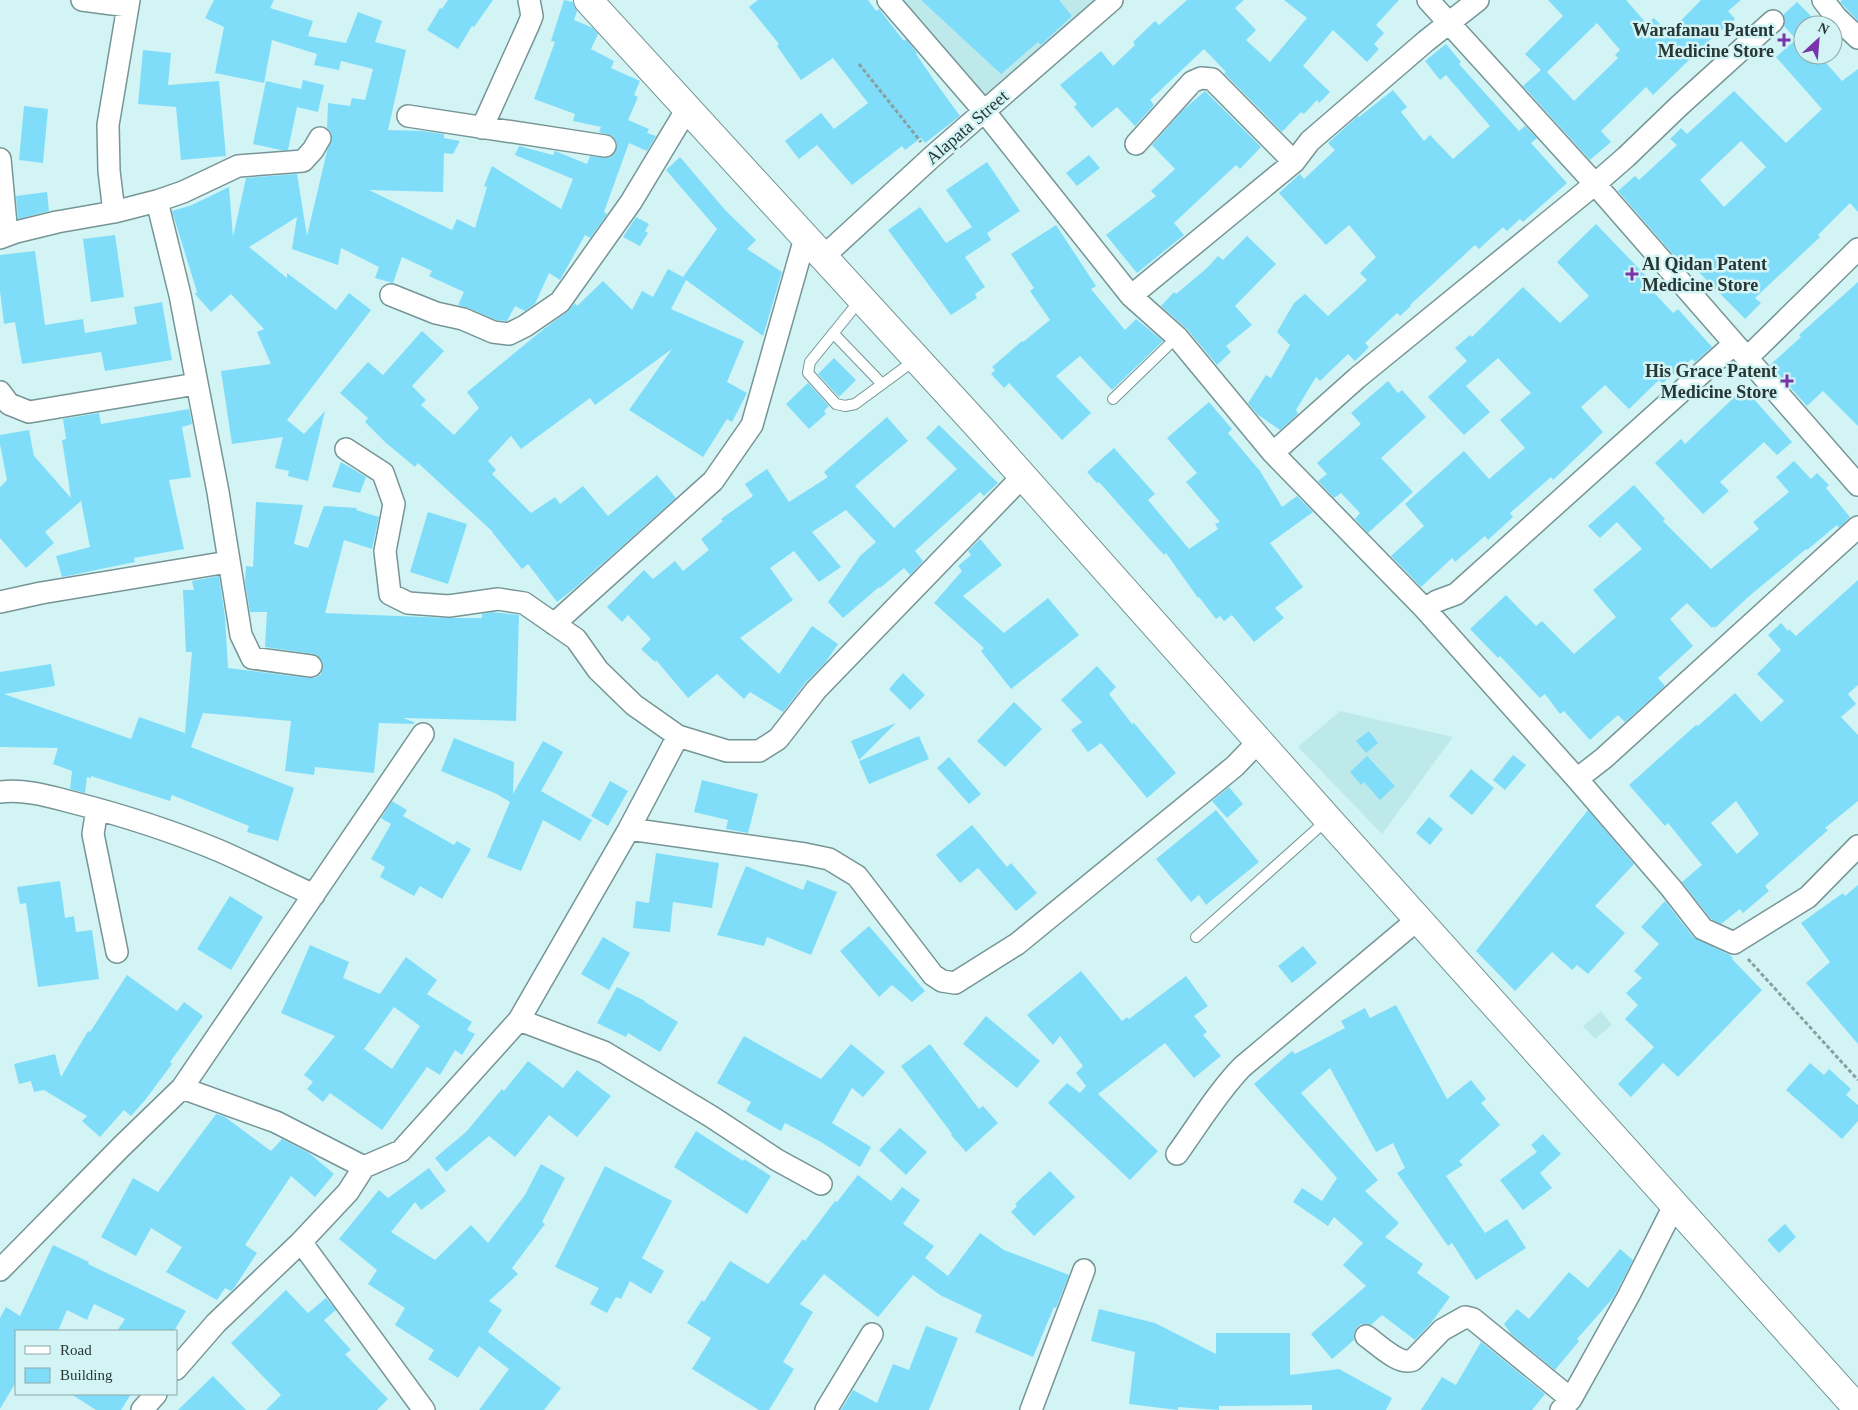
<svg xmlns="http://www.w3.org/2000/svg" width="1858" height="1410" font-family="'Times New Roman',serif">
	<style>
		.built { fill: #bee9ea }
		.building { fill: #80ddf9; fill-rule: evenodd }
		.lines { fill: none; stroke-linecap: round; stroke-linejoin: round }
		.lane-casing { stroke: #769596; stroke-width: 12 }
		.street-casing { stroke: #769596; stroke-width: 24 }
		.secondary-casing { stroke: #769596; stroke-width: 30 }
		.path { stroke: #879f9f; stroke-width: 3; stroke-dasharray: 4 2.5; stroke-linecap: butt }
		.lane { stroke: #fff; stroke-width: 10 }
		.street { stroke: #fff; stroke-width: 21 }
		.secondary { stroke: #fff; stroke-width: 28 }
		.poi-dot { fill: #7735a9; stroke: #d2f4f4; stroke-width: 2 }
		.labels { text-anchor: middle; dominant-baseline: central; stroke-width: 5; stroke-linejoin: round; paint-order: stroke }
		.poi-label { font-size: 18px; font-weight: bold; fill: #293636; stroke: #d2f4f4; text-anchor: end }
		.street-label { font-size: 18px; fill: #293636; stroke: #d2f4f4 }
	</style>
	<rect width="100%" height="100%" fill="#d2f4f4"/>
	<path class="built" d="M896,0H1100L981,104Z
		M1340,711L1453,737L1382,834L1298,747Z
		M1601,1011L1612,1025L1595,1039L1583,1026Z"/>
	<path class="building" d="M214,0H274L270,8L313,21L308,36L346,43L358,12L382,21L375,42L406,50L388,130L422,131L444,134V138L460,141L453,154L444,153L443,192L369,190L452,230L457,219L475,228L487,187L484,186L492,166L561,209L573,179L515,155L519,146L553,155L555,151L587,164L590,156L609,158L615,153L617,147L616,141L612,136L599,132L601,127L573,121L575,114L534,99L555,42L551,41L564,0L573,2L577,11L574,20L593,28L598,34L591,49L614,61L611,68L640,81L634,95L638,97L628,120L649,129L647,133L656,136L647,151L629,143L604,212L607,214L604,219L590,238L585,235L560,280L549,273L535,304L525,311L515,306L507,321L496,320L468,308L458,305L464,292L429,276L432,271L402,257L393,283L375,278L379,267L341,248L338,265L292,249L297,217L249,247L287,278V273L336,310L349,293L371,310L287,420L304,434L325,411L308,481L288,476L289,471L275,468L283,437L232,444L221,371L271,364L257,332L264,329L231,294L211,312L195,294L197,292L172,211L192,205L229,187L233,237L246,178L297,174L307,236L327,151L332,139L331,132L327,128L328,103L350,106L352,98L365,100L373,69L341,61L339,70L314,65L317,54L272,40L264,83L215,73L224,27L205,18Z
		M448,0H493L474,27L472,26L458,49L427,30L440,8L442,9Z
		M758,0H868L876,11L879,9L904,41L906,39L917,53L916,54L936,83L960,116L925,143L921,138L905,150L902,146L852,185L817,145L799,159L785,141L821,113L834,129L868,103L833,58L801,80L777,46L779,44L749,7Z
		M921,0H1059L1072,16L1041,45L1038,42L1001,74Z
		M1187,0H1244L1235,8L1256,30L1246,40L1270,62L1307,18L1284,0H1399L1376,25L1384,33L1374,44L1379,49L1367,62L1333,30L1303,66L1330,92L1319,103L1317,100L1304,114L1301,112L1282,132L1224,73L1226,72L1204,49L1150,100L1154,105L1135,126L1117,107L1092,128L1074,107L1077,104L1060,85L1101,51L1113,66L1135,45L1133,42L1155,21L1159,25Z
		M1548,0H1626L1647,24L1654,18L1669,33L1701,0H1741L1728,11L1735,19L1722,30L1721,29L1653,95L1646,87L1601,131L1611,142L1590,160L1523,86L1541,70L1525,54L1563,16ZM1597,23L1620,50L1615,55L1618,58L1574,101L1547,72Z
		M1842,0H1858V21L1840,2Z
		M1797,2L1814,19L1807,25H1803V55H1819L1842,81L1858,69V212L1850,203L1818,235L1820,237L1755,298L1761,303L1745,319L1682,255L1677,259L1618,191L1635,176L1639,180L1677,145L1670,139L1681,128L1687,134L1734,91L1786,143L1822,109L1776,57L1796,39L1784,26L1785,19L1783,15ZM1741,141L1766,167L1724,207L1700,180Z
		M1446,44L1461,62L1459,64L1519,131L1525,126L1537,138L1531,143L1567,183L1523,222L1520,219L1507,231L1503,227L1479,249L1475,245L1410,305L1411,306L1400,316L1397,313L1365,343L1369,347L1355,361L1348,354L1320,381L1316,377L1296,410L1298,414L1280,430L1257,414L1248,403L1266,375L1271,378L1290,345L1277,332L1294,303L1305,294L1328,316L1367,280L1360,273L1376,257L1349,225L1326,245L1279,193L1300,174L1304,179L1335,150L1328,143L1358,116L1359,117L1393,90L1407,107L1401,112L1424,141L1430,135L1453,159L1490,126L1446,75L1440,80L1425,61Z
		M143,50L171,53L168,85L219,81L226,156L181,160L176,107L138,104Z
		M303,80L324,85L318,112L297,107L288,150H281L253,144L266,81L301,89Z
		M1205,91L1261,147L1240,169L1236,165L1174,223L1184,235L1137,273L1106,235L1156,196L1151,191L1175,169L1152,145L1183,110Z
		M24,106L48,109L43,163L19,160Z
		M1089,155L1100,168L1077,186L1066,173Z
		M680,157L726,211L756,240L747,249L782,272L763,336L686,280L671,309L744,341L727,382L747,393L732,422L727,419L703,457L629,410L672,349L595,405L590,398L521,449L511,436L488,461L496,470L492,474L531,513L555,497L560,504L583,486L608,516L657,475L676,498L575,588L557,602L528,564L522,569L492,532H493L418,463L415,467L385,442L365,422L368,418L340,393L368,362L383,375L422,331L444,351L412,386L426,400L421,405L454,435L479,408L467,392L545,328L567,312L575,303L577,306L603,281L632,310L642,291L653,297L668,269L683,277L717,229L666,170Z
		M987,162L1020,211L987,233L991,240L965,257L985,287L975,294L977,298L951,315L888,230L920,207L946,243L972,227L946,190Z
		M47,192L49,211L18,219L16,196Z
		M636,217L649,224L645,231L648,233L640,246L623,237Z
		M1596,224L1648,278L1644,282L1673,313L1678,309L1712,347L1695,362L1692,359L1662,384L1659,380L1629,409L1605,385L1581,407L1603,432L1553,480L1551,477L1510,513L1513,517L1488,540L1485,536L1455,562L1452,558L1421,587L1391,556L1424,526L1405,504L1464,451L1489,479L1525,448L1500,420L1531,393L1498,358L1466,386L1490,412L1464,435L1428,397L1467,361L1455,348L1470,335L1472,337L1523,287L1560,323L1589,296L1557,262Z
		M1056,225L1096,286L1091,289L1125,330L1136,319L1163,341L1112,390L1080,356L1056,376L1091,413L1062,440L1009,383L1004,388L991,374L995,370L992,367L1022,341L1023,342L1050,320L1030,291L1034,288L1011,254Z
		M115,235L124,297L91,302L83,239Z
		M1247,236L1276,264L1235,306L1252,325L1226,346L1231,352L1217,365L1187,329L1161,306L1174,292L1176,294L1207,268L1218,256L1223,260Z
		M35,251L45,325L83,319L85,333L137,324L134,307L162,302L172,360L105,371L101,352L22,364L15,322L4,324L0,291V255Z
		M1858,282V426L1823,391L1807,406L1770,365L1801,337L1799,335Z
		M834,358L856,380L839,397L818,374Z
		M1388,381L1398,393L1402,390L1426,417L1381,458L1413,492L1368,533L1355,519L1360,513L1341,493L1334,498L1318,481L1327,474L1317,463L1361,424L1351,413Z
		M808,383L829,406L824,411L826,414L809,429L786,404Z
		M1744,388L1792,442L1777,455L1764,442L1720,482L1729,491L1703,514L1655,463L1681,439L1685,444Z
		M1209,402L1232,429L1228,433L1260,471L1282,507L1297,496L1313,512L1270,543L1303,587L1275,608L1284,618L1254,642L1232,615L1224,621L1220,616L1216,619L1199,597L1198,598L1166,553L1164,555L1099,482L1097,483L1087,472L1114,448L1155,494L1148,500L1189,549L1218,529L1215,524L1220,522L1186,482L1197,473L1167,438Z
		M189,409L192,424L182,427L191,477L169,480L184,549L134,558L135,562L62,577L56,556L90,547L81,501L45,532L54,543L26,568L0,538V487L7,480L0,444V435L29,430L34,456L71,498L62,440L66,439L63,419L99,413L101,424Z
		M887,417L908,441L855,486L894,528L957,469L926,438L939,425L998,483L984,496L980,492L915,551L923,561L913,572L910,575L904,568L880,588L879,587L843,618L828,602L860,556L876,542L846,510L812,532L841,567L819,582L794,551L770,568L793,600L740,638L779,674L812,626L838,644L825,663L806,682L783,712L750,692L744,699L717,674L688,698L656,660L655,662L641,649L651,639L628,615L622,622L607,607L644,570L653,579L675,561L683,571L709,550L701,539L723,521L721,519L753,496L745,484L767,469L789,502L828,477L824,472Z
		M1794,461L1811,479L1817,473L1829,485L1826,488L1850,517L1839,528L1837,525L1807,550L1806,549L1747,598L1715,628L1714,626L1712,628L1687,603L1670,619L1693,646L1658,678L1665,686L1625,722L1618,715L1590,740L1564,711L1560,714L1545,694L1540,698L1500,656L1498,658L1470,629L1506,595L1536,626L1542,621L1574,654L1616,617L1593,590L1642,549L1617,522L1600,538L1588,526L1634,485L1665,519L1663,521L1711,569L1759,529L1753,522L1789,492L1776,477Z
		M341,462L366,477L360,493L332,487Z
		M256,502L303,505L294,544L308,548L324,506L357,508L356,510L379,517L372,549L344,540L325,613L448,618H482V614L492,612L519,615L516,721L403,718L414,722V724L379,723L374,773L315,767L314,775L285,771L291,721L203,713L191,747L294,788L278,841L247,832L249,826L172,795L170,801L91,776V778L87,777L85,793L70,789L72,771L53,764L58,748L0,747V672L51,664L55,686L4,694L131,739L139,717L185,733L192,652H186L183,590H194L192,581L219,576L225,617L228,668L309,678H315L321,674L323,667L322,661L318,656L313,654L265,647L267,612H250L245,582L246,566L253,567Z
		M428,512L467,524L448,584L410,572Z
		M980,539L1002,565L963,596L1004,633L1048,598L1079,635L1011,689L981,651L984,648L934,603L962,571L958,566L971,555L968,551Z
		M1858,580V685L1848,694L1856,704L1841,717L1858,735V801L1825,828L1828,830L1765,886L1769,891L1743,913L1740,909L1721,924L1711,919L1682,882L1702,865L1668,823L1665,826L1629,785L1696,725L1698,726L1735,693L1761,722L1784,701L1757,674L1781,650L1768,635L1781,623L1788,631L1789,629L1796,636ZM1736,801L1759,834L1737,854L1711,823Z
		M1097,666L1116,687L1109,694L1132,724L1134,723L1176,773L1147,798L1101,743L1088,752L1071,730L1082,722L1061,700Z
		M903,673L925,695L910,710L889,689Z
		M1014,702L1042,729L1005,767L977,741Z
		M896,723L859,760L851,741Z
		M1369,731L1378,743L1366,753L1356,741Z
		M919,736L929,759L869,784L859,761Z
		M454,738L514,762L513,794L543,741L563,752L541,791L592,820L580,841L543,820L521,871L487,857L510,802L497,794L441,771Z
		M1513,755L1526,765L1505,790L1493,780Z
		M1367,756L1395,786L1380,800L1364,782L1361,785L1350,772Z
		M949,757L981,794L969,804L937,768Z
		M1471,769L1494,788L1472,815L1449,796Z
		M702,780L758,794L748,833L726,829L728,820L694,812Z
		M610,781L628,791L608,826L591,816Z
		M1229,787L1243,804L1227,818L1212,801Z
		M392,801L407,810L403,816L454,845L457,841L471,849L442,899L420,886L414,896L380,877L385,867L371,859L391,824L381,818Z
		M1216,810L1259,862L1206,905L1199,895L1191,902L1156,859Z
		M1588,810L1634,864L1595,906L1625,933L1588,974L1577,965L1572,970L1552,952L1515,991L1476,951Z
		M1429,817L1443,829L1430,845L1416,833Z
		M972,825L1007,867L1011,863L1037,893L1016,911L978,868L960,883L936,855Z
		M656,853L719,863L712,908L673,902L670,932L633,928L636,901L649,903Z
		M746,866L803,890L807,880L837,892L811,955L767,937L764,946L717,935Z
		M60,881L65,918L74,916L76,932L92,930L99,979L38,987L26,903L20,904L17,887Z
		M1858,885V1044L1806,983L1830,962L1801,923L1843,893L1845,896Z
		M230,896L263,917L231,970L197,949Z
		M1665,901L1693,937L1730,955L1733,958L1732,959L1762,990L1678,1077L1663,1063L1631,1097L1618,1084L1654,1047L1625,1019L1638,1005L1626,993L1642,978L1634,971L1659,944L1641,927Z
		M869,926L925,991L912,1002L892,985L879,997L840,951Z
		M603,937L630,953L609,990L581,974Z
		M310,945L349,962L343,978L380,994L406,957L437,980L427,994L472,1022L467,1030L475,1034L462,1055L455,1050L440,1075L427,1067L382,1130L330,1093L323,1102L307,1089L313,1082L304,1075L335,1036L281,1013ZM394,1007L420,1026L392,1069L364,1049Z
		M1303,946L1317,963L1292,983L1278,966Z
		M1081,971L1122,1021L1127,1017L1129,1019L1186,976L1208,1006L1194,1016L1207,1032L1203,1035L1221,1056L1194,1078L1165,1043L1098,1094L1158,1151L1130,1180L1048,1103L1067,1083L1080,1093L1086,1086L1076,1073L1083,1066L1060,1036L1053,1045L1027,1015Z
		M127,975L177,1011L184,1002L203,1016L170,1062L172,1064L145,1100L131,1116L124,1110L100,1137L82,1121L87,1116L44,1090L34,1092L31,1081L19,1084L14,1064L55,1054L61,1077L88,1031L90,1032Z
		M617,987L645,1001V1002L678,1022L660,1052L628,1033L626,1037L597,1023Z
		M1396,1005L1447,1099L1471,1080L1486,1099L1481,1103L1500,1125L1459,1161L1463,1165L1446,1176L1485,1233L1507,1219L1526,1248L1476,1280L1452,1243L1448,1246L1397,1173L1405,1168L1393,1143L1376,1152L1330,1068L1301,1093L1378,1180L1365,1191L1399,1223L1385,1237L1423,1264L1417,1273L1450,1297L1431,1323L1415,1340L1382,1315L1371,1325L1361,1324L1356,1328L1354,1334V1340L1332,1359L1311,1334L1366,1286L1343,1265L1363,1243L1334,1217L1328,1226L1293,1202L1302,1188L1322,1201L1337,1178L1254,1084L1292,1051L1295,1054L1345,1028L1341,1021L1365,1008L1370,1018Z
		M986,1016L1040,1061L1017,1088L963,1044Z
		M744,1036L821,1079L851,1044L885,1072L863,1097L852,1088L832,1123L871,1147L860,1167L821,1142L785,1123L781,1131L746,1111L751,1102L717,1083Z
		M930,1044L979,1109L983,1106L998,1123L966,1152L951,1135L952,1134L901,1066Z
		M528,1061L563,1088L577,1070L611,1096L577,1137L549,1115L515,1157L489,1136L446,1172L435,1158L466,1132L502,1089L504,1091Z
		M1810,1063L1824,1075L1829,1069L1851,1089L1846,1095L1858,1105V1121L1842,1139L1786,1090Z
		M216,1114L225,1117L271,1151L282,1139L309,1153L334,1174L315,1197L291,1176L245,1245L257,1253L234,1288L231,1291L225,1288L217,1300L166,1272L182,1247L151,1228L136,1256L101,1237L133,1178L158,1192Z
		M900,1128L927,1152L906,1175L879,1150Z
		M696,1131L743,1161L744,1159L771,1176L747,1214L674,1167Z
		M1543,1134L1561,1154L1540,1173L1552,1188L1523,1210L1500,1180L1537,1152L1531,1145Z
		M541,1164L565,1178L542,1222L545,1224L512,1268L518,1274L489,1301L502,1310L488,1332L561,1388L544,1410H479L509,1369L479,1346L458,1378L428,1359L434,1350L395,1325L405,1308L368,1284L377,1270L339,1239L379,1190L388,1198L429,1168L446,1191L421,1210L415,1202L391,1232L435,1260L471,1225L488,1243L525,1195Z
		M605,1166L672,1201L642,1258L664,1271L651,1294L630,1281L621,1299L616,1297L607,1313L590,1304L599,1288L555,1267Z
		M1050,1171L1075,1197L1034,1236L1011,1212L1017,1206L1015,1204Z
		M858,1175L891,1201L902,1187L920,1200L903,1224L934,1246L925,1258L948,1276L980,1233L1004,1250L1069,1275L1056,1308L1054,1307L1033,1357L975,1332L982,1315L940,1295L913,1275L878,1317L824,1274L800,1304L813,1312L783,1362L794,1369L769,1410H759L692,1369L711,1338L687,1323L702,1300L704,1302L730,1261L768,1284L803,1239L805,1241L835,1201L837,1202Z
		M1785,1224L1796,1237L1779,1253L1767,1240Z
		M53,1245L89,1262L88,1264L186,1311L174,1331H117L125,1319L94,1304L87,1320L67,1310L58,1331H16V1382L0,1409V1318L6,1307L20,1316Z
		M1620,1249L1633,1260L1618,1289L1613,1298L1577,1339L1579,1341L1555,1370L1511,1334L1504,1324L1517,1309L1529,1319L1569,1272L1588,1288Z
		M286,1290L308,1313L326,1298L336,1310L324,1320L351,1350L345,1354L388,1399L377,1410H266L281,1395L231,1343Z
		M1099,1309L1155,1323L1216,1354V1333H1290V1375L1339,1369L1392,1398L1386,1410H1312V1405L1219,1406V1410L1178,1407V1410L1129,1404L1135,1352L1091,1341Z
		M926,1326L958,1338L929,1410H841L853,1390L877,1403L893,1364L909,1370Z
		M1481,1342L1545,1394L1532,1410H1421L1442,1377L1456,1385Z
		M213,1376L246,1410H178Z
		M71,1394H131L121,1410H96Z"/>
	<g class="lines">
		<defs>
			<path id="lane" d="M861,299L810,362L808,373L836,404L845,406L855,404L915,360
				M833,333L882,384
				M1113,399L1177,337
				M1196,937L1327,820"/>
			<path id="street" d="M82,0L128,6
				M888,0L984,111L1131,296L1177,337L1273,453L1425,609L1577,779L1671,888L1703,929L1734,943L1808,897L1858,846
				M1428,0L1595,184L1858,485
				M1823,0L1836,17L1858,38
				M408,116L605,146
				M482,128L528,26L532,16L529,0
				M1136,144L1192,82L1201,78L1212,79L1294,162
				M0,159L7,235
				M157,201L180,295L218,492L241,635L252,658L311,666
				M114,212L109,171L108,125L129,0
				M0,238L16,232L57,222L114,212L157,201L183,192L238,166L303,161L313,150L320,138
				M824,256L933,156L1112,0
				M391,295L436,313L463,319L493,332L509,334L525,326L560,302L631,202L687,109
				M1131,296L1294,162L1310,141L1426,41L1478,0
				M1747,358L1858,249
				M0,392L9,404L29,412L196,384
				M346,449L383,473L394,504L385,551L390,594L408,603L449,606L498,599L524,603L576,639L598,670L634,705L678,736L727,751H759L778,739L816,690L1023,476
				M1273,453L1357,378L1595,184L1626,157L1679,106L1773,21
				M0,602L41,593L228,562
				M1425,609L1437,601L1456,594L1734,344
				M554,624L713,481L752,425L805,238
				M1577,779L1604,758L1858,527
				M0,792C24,789 48,796 71,802C122,815 172,831 220,851C252,865 283,881 314,895
				M97,809L93,834L117,952
				M629,829L805,854L829,859L857,876L933,975L942,981L955,983L1017,944L1235,766L1258,742
				M519,1020L604,1052L712,1117L777,1160L821,1184
				M182,1088L276,1122L364,1167
				M1177,1154C1198,1125 1217,1093 1242,1067L1417,920
				M301,1242L424,1410
				M0,1270L122,1146L182,1088L423,734
				M1366,1336C1378,1344 1399,1366 1413,1360L1442,1330L1465,1317L1473,1319L1571,1399
				M176,1369L216,1323L301,1242L348,1192L364,1167L401,1151L519,1020L629,829L678,736
				M142,1410L156,1394
				M826,1410L872,1334
				M1031,1410L1084,1270
				M1561,1410L1571,1399L1629,1295L1674,1206"/>
			<path id="secondary" d="M588,0L979,427L1328,819L1858,1409"/>
		</defs>
		<use href="#lane" class="lane-casing"/>
		<use href="#street" class="street-casing"/>
		<use href="#secondary" class="secondary-casing"/>
		<path class="path" d="M859,64L921,142
			M1748,959L1858,1080"/>
		<use href="#lane" class="lane"/>
		<use href="#street" class="street"/>
		<use href="#secondary" class="secondary"/>
	</g>
	<g class="poi-dot">
		<path d="M1781.5 32.5h5v5h5v5h-5v5h-5v-5h-5v-5h5z"/>
		<path d="M1629.5 266.5h5v5h5v5h-5v5h-5v-5h-5v-5h5z"/>
		<path d="M1784.5 373.5h5v5h5v5h-5v5h-5v-5h-5v-5h5z"/>
	</g>
	<g class="labels">
		<g class="poi-label">
			<text x="1774" y="30">Warafanau Patent<tspan x="1774" dy="21">Medicine Store</tspan></text>
			<text x="1642" y="264" text-anchor="start">Al Qidan Patent<tspan x="1642" dy="21">Medicine Store</tspan></text>
			<text x="1777" y="371">His Grace Patent<tspan x="1777" dy="21">Medicine Store</tspan></text>
		</g>
		<g class="street-label">
			<text transform="translate(967 127) rotate(-41)">Alapata Street</text>
		</g>
	</g>
	<rect x="15" y="1330" width="162" height="65" fill="#d2f4f4" stroke="#8ea8a8"/>
	<rect x="25" y="1346" width="25" height="8" fill="#ffffff" stroke="#8ea8a8"/>
	<text x="60" y="1355" font-size="15" fill="#293636">Road</text>
	<rect x="25" y="1368" width="25" height="15" fill="#80ddf9" stroke="#8ea8a8"/>
	<text x="60" y="1380" font-size="15" fill="#293636">Building</text>
	<g transform="translate(1818 40) rotate(26)"><circle r="24" fill="#d2f4f4" stroke="#8ea8a8"/>
	<path d="M0-4L9 19L0 12L-9 19Z" fill="#7735a9"/>
	<text y="-8" font-size="14" font-weight="bold" text-anchor="middle" fill="#293636">N</text>
	</g>
</svg>
